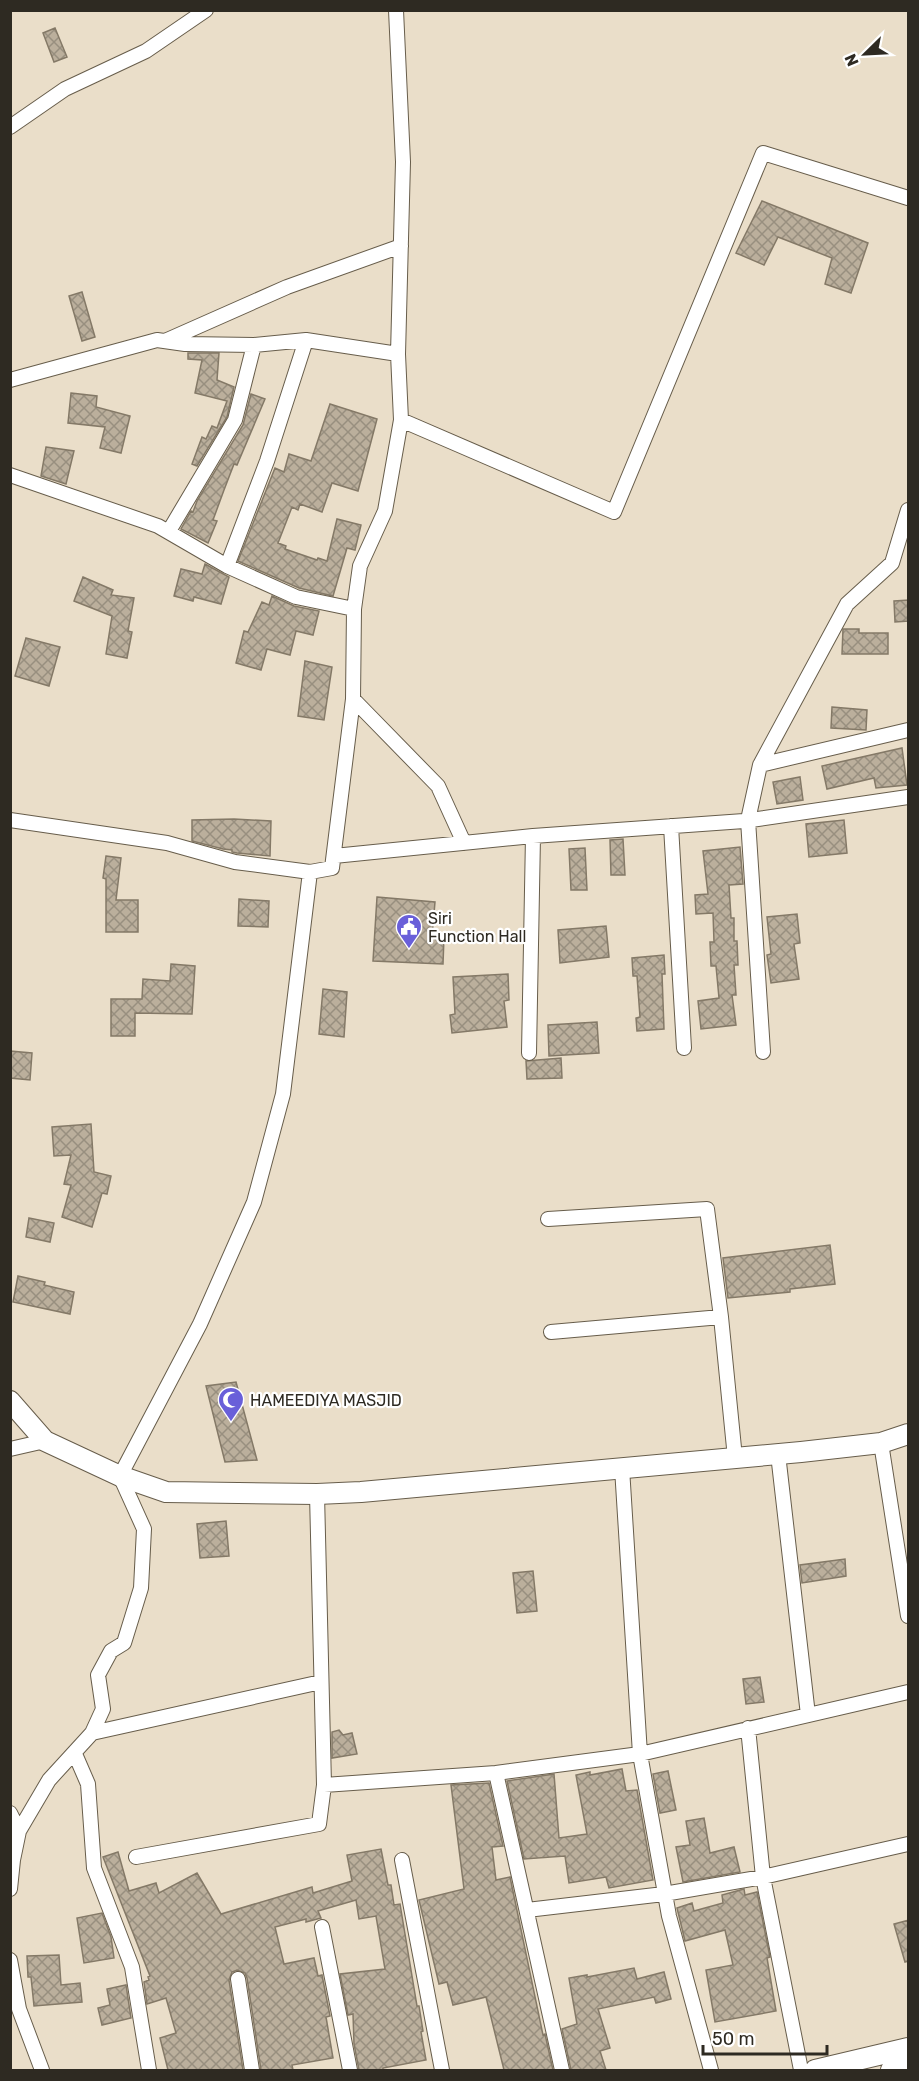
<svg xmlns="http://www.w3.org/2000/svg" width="919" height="2081" font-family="Rubik,sans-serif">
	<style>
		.building { fill: url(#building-cross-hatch); stroke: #847967; stroke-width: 1.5 }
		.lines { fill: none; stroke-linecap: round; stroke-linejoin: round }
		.street-casing { stroke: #675d4b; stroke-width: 16 }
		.secondary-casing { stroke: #675d4b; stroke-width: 22 }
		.street { stroke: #fff; stroke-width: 14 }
		.secondary { stroke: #fff; stroke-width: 20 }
		.labels { text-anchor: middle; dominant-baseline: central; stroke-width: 4.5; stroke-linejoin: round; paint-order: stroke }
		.poi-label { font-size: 16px; fill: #2e2a22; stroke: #fff; text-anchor: start }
	</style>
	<defs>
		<pattern id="building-cross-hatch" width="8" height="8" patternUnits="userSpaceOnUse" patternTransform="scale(1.5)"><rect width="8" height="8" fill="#bbaf9c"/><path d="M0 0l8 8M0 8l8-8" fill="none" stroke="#988f7f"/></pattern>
	</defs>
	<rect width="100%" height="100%" fill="#eadec9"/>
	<path class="building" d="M55,28L67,57L54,62L43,33Z
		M762,201L868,243L851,293L825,284L832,258L778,237L764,265L736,253Z
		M82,292L95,337L82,341L69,296Z
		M188,353H219L217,380L234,387L227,417L197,466L192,464L202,437L206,439L212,426L217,428L227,401L195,393L202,360L188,359Z
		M71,393L97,396L96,407L130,416L121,453L100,448L105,427L68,423Z
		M251,394L265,399L237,465L234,464L224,490L213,520L217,521L208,543L181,529L191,511L193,512L197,501L243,425Z
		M330,404L377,419L358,491L332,483L322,512L300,504L298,510L292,507L278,543L286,546L285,549L317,560L318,558L327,561L337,519L361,525L355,550L347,548L333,596L299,588L238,561L275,468L284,472L289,454L311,461Z
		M46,447L74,451L66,484L41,476Z
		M205,564L229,577L221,604L194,597L193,601L174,596L181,569L202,574Z
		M83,577L113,590L111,595L134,598L128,631L132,632L127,658L106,654L112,616L74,601Z
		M272,596L294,606L319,611L313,635L296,631L290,655L267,649L261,670L236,663L244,631L248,632L262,602L269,605Z
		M909,600V621L895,622L894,601Z
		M843,629H859V633H888V654H842Z
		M26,638L60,647L49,686L15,676Z
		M305,661L332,667L324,720L298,716Z
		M832,707L867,710L866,730L831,728Z
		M902,748L907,785L876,788L874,778L827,789L822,766Z
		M800,777L803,800L777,804L773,782Z
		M234,819L271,821L270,856L237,853L232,852V850L223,849L192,841V820Z
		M844,820L847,853L809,857L806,824Z
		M623,839L625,875H611L610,840Z
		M740,847L743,884L729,885L731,918H734V941H737L738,965H734L736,995H732L736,1025L701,1029L698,1001L719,998L716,966H711L710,942H714L713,913L696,914L695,895L708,894L703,851Z
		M585,848L587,890H571L569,849Z
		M106,856L121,858L116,900H138V932H106V879L103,878Z
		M377,897L435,902L432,937H444L443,964L373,961Z
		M239,899L269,901L268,927L238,926Z
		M797,914L800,943L794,944L799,979L771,983L767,955L771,954L767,917Z
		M606,926L609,957L560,963L558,930Z
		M664,955L665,974H662L664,1029L637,1031L636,1018L640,1017L637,976H633L632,958Z
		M171,964L195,966L192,1014L135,1013V1036H111V999H142L143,979L170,981Z
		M508,974L509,1000L504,1001L507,1027L452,1033L450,1015L455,1014L453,977Z
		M323,989L347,992L344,1037L319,1034Z
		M597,1022L599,1053L549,1056L548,1025Z
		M10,1051L32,1053L30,1080L10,1078Z
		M561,1058L562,1078L527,1079L526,1061Z
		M91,1124L94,1172L111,1176L107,1194L102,1193L92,1227L62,1217L71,1185L64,1184L71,1155L54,1156L52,1127Z
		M29,1218L54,1223L50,1242L26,1237Z
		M830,1245L835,1284L790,1289V1292L728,1298L723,1258Z
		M18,1276L45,1282L44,1285L74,1292L70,1314L13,1302Z
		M236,1382L257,1460L225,1462L206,1386Z
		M226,1521L229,1556L200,1558L197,1524Z
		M845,1559L846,1576L802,1583L800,1565Z
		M533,1571L537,1611L517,1613L513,1573Z
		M760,1677L764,1702L746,1704L743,1679Z
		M339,1730L343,1735L352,1733L357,1754L332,1758V1732Z
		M622,1769L626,1791L637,1790L653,1880L609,1888L606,1877L569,1883L565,1856L524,1859L507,1781L554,1774L559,1838L587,1834L576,1775L590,1772V1775Z
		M668,1771L676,1810L660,1813L653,1774Z
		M489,1783L503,1846L492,1847L496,1880L510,1877L543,2035L545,2034L553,2070H504L486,1997L453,2005L447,1982L439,1984L419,1900L464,1889L451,1785Z
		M704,1818L710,1853L734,1847L740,1872L683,1882L676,1847L690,1845L686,1821Z
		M381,1849L388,1885H391L394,1905L400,1904L417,2006H419L423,2031L421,2032L426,2060L383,2068V2070H359L354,2044L353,2014L348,2015L340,1974L385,1969L376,1916L359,1919L356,1900L318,1911L321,1918L306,1922V1919L275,1927L284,1964L314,1958L318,1976L322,1975L330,2016L326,2017L333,2058L292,2065L293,2070H261L247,1978L245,1973L237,1970L232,1972L229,1980L243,2070H168L160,2038L176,2033L166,1998L147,2004L144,1982L149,1980L148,1977L150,1976L103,1857L118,1852L129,1891L156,1883L159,1893L197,1873L221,1914L312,1887L313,1893L352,1881L347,1855Z
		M744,1889L745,1895L757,1892L770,1957L767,1958L776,2011L715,2022L706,1970L733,1965L725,1930L685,1941L677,1908L692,1903L694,1911L723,1903L722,1895Z
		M102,1913L111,1937L114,1958L84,1963L77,1918Z
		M909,1920V1961L905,1962L894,1924Z
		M59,1955L61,1985L80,1983L82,2002L34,2006L31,1977H28L27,1956Z
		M634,1968L637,1979L664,1972L671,1999L656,2003L654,1997L598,2009L610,2048L600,2051L606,2070H571L562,2029L577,2024L569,1978L587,1975V1977Z
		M126,1985L131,2018L102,2025L98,2008L110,2005L107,1989Z"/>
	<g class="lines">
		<defs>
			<path id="street" d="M10,127L65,89L146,51L206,10
				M165,341L287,287L401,246
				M10,380L157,340L185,344L254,345L306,340L398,354
				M401,420L614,512L763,153L908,198
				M10,475L158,526L227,566L296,597L354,609
				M169,531L235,420L254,345
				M227,566L267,461L306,340
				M353,699L438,786L464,843
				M760,765L847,604L892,563L908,510
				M10,820L167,843L235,862L310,872
				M671,826L684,1048
				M334,856L533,836L744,821L908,797
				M763,1052L748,820L760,765L908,730
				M529,1053L533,836
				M548,1219L707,1209L721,1317
				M551,1332L721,1317L735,1458
				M881,1443L908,1616
				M10,1449L45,1441
				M778,1454L808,1715
				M622,1468L640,1754L669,1916L711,2070
				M748,1728L763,1877L801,2070
				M92,1733L321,1682
				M75,1754L88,1784L94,1868L132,1967L149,2070
				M324,1785L496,1773
				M10,1813L19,1831L15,1834
				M136,1857L319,1824L324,1785L317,1494
				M402,1860L442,2070
				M10,1889L13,1860L19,1831L49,1780L92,1733L103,1709L98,1675L111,1651L124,1643L141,1588L144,1529L120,1476L200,1324L254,1202L283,1094L310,872L332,868L353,699L354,609L360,566L385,511L401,420L398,354L403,162L396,10
				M527,1910L664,1894L763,1877L908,1844
				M322,1927L350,2070
				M10,1960L19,2009L42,2070
				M238,1979L252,2070
				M562,2070L496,1773L640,1754L908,1692"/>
			<path id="secondary" d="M10,1401L45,1441L120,1476L166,1492L317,1494L361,1492L801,1452L881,1443L908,1434
				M815,2070L908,2048
				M891,2070L908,2065"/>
		</defs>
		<use href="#street" class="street-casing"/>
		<use href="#secondary" class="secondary-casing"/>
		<use href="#street" class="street"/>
		<use href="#secondary" class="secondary"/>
	</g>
	<defs>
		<symbol id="civic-pin" viewBox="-11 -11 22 30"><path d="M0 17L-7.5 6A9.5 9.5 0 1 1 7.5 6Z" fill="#695fd9" stroke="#fff"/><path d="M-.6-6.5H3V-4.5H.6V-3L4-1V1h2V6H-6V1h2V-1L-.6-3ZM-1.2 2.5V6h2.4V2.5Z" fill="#fff"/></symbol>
		<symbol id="mosque-pin" viewBox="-11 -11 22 30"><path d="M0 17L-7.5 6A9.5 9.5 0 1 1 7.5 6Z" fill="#695fd9" stroke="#fff"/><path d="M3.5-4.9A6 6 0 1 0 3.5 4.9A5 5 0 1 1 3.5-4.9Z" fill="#fff"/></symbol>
	</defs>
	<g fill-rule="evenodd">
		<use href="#civic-pin" x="394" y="912" width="30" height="40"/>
		<use href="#mosque-pin" x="216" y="1385" width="30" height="40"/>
	</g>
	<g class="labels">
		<g class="poi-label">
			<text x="428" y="918">Siri<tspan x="428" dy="18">Function Hall</tspan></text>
			<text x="250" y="1400">HAMEEDIYA MASJID</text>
		</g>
	</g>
	<rect width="919" height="2081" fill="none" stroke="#2e2a22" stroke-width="24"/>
	<g transform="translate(865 54) rotate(246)" stroke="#ffffff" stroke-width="4.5" paint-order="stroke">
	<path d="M0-4.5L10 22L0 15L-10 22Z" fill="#2e2a22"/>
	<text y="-9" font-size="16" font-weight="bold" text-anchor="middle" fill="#2e2a22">N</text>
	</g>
	<path d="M703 2045v9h124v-9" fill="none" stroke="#2e2a22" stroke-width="3"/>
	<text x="712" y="2045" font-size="18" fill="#2e2a22" stroke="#ffffff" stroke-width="4.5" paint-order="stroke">50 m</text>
</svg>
